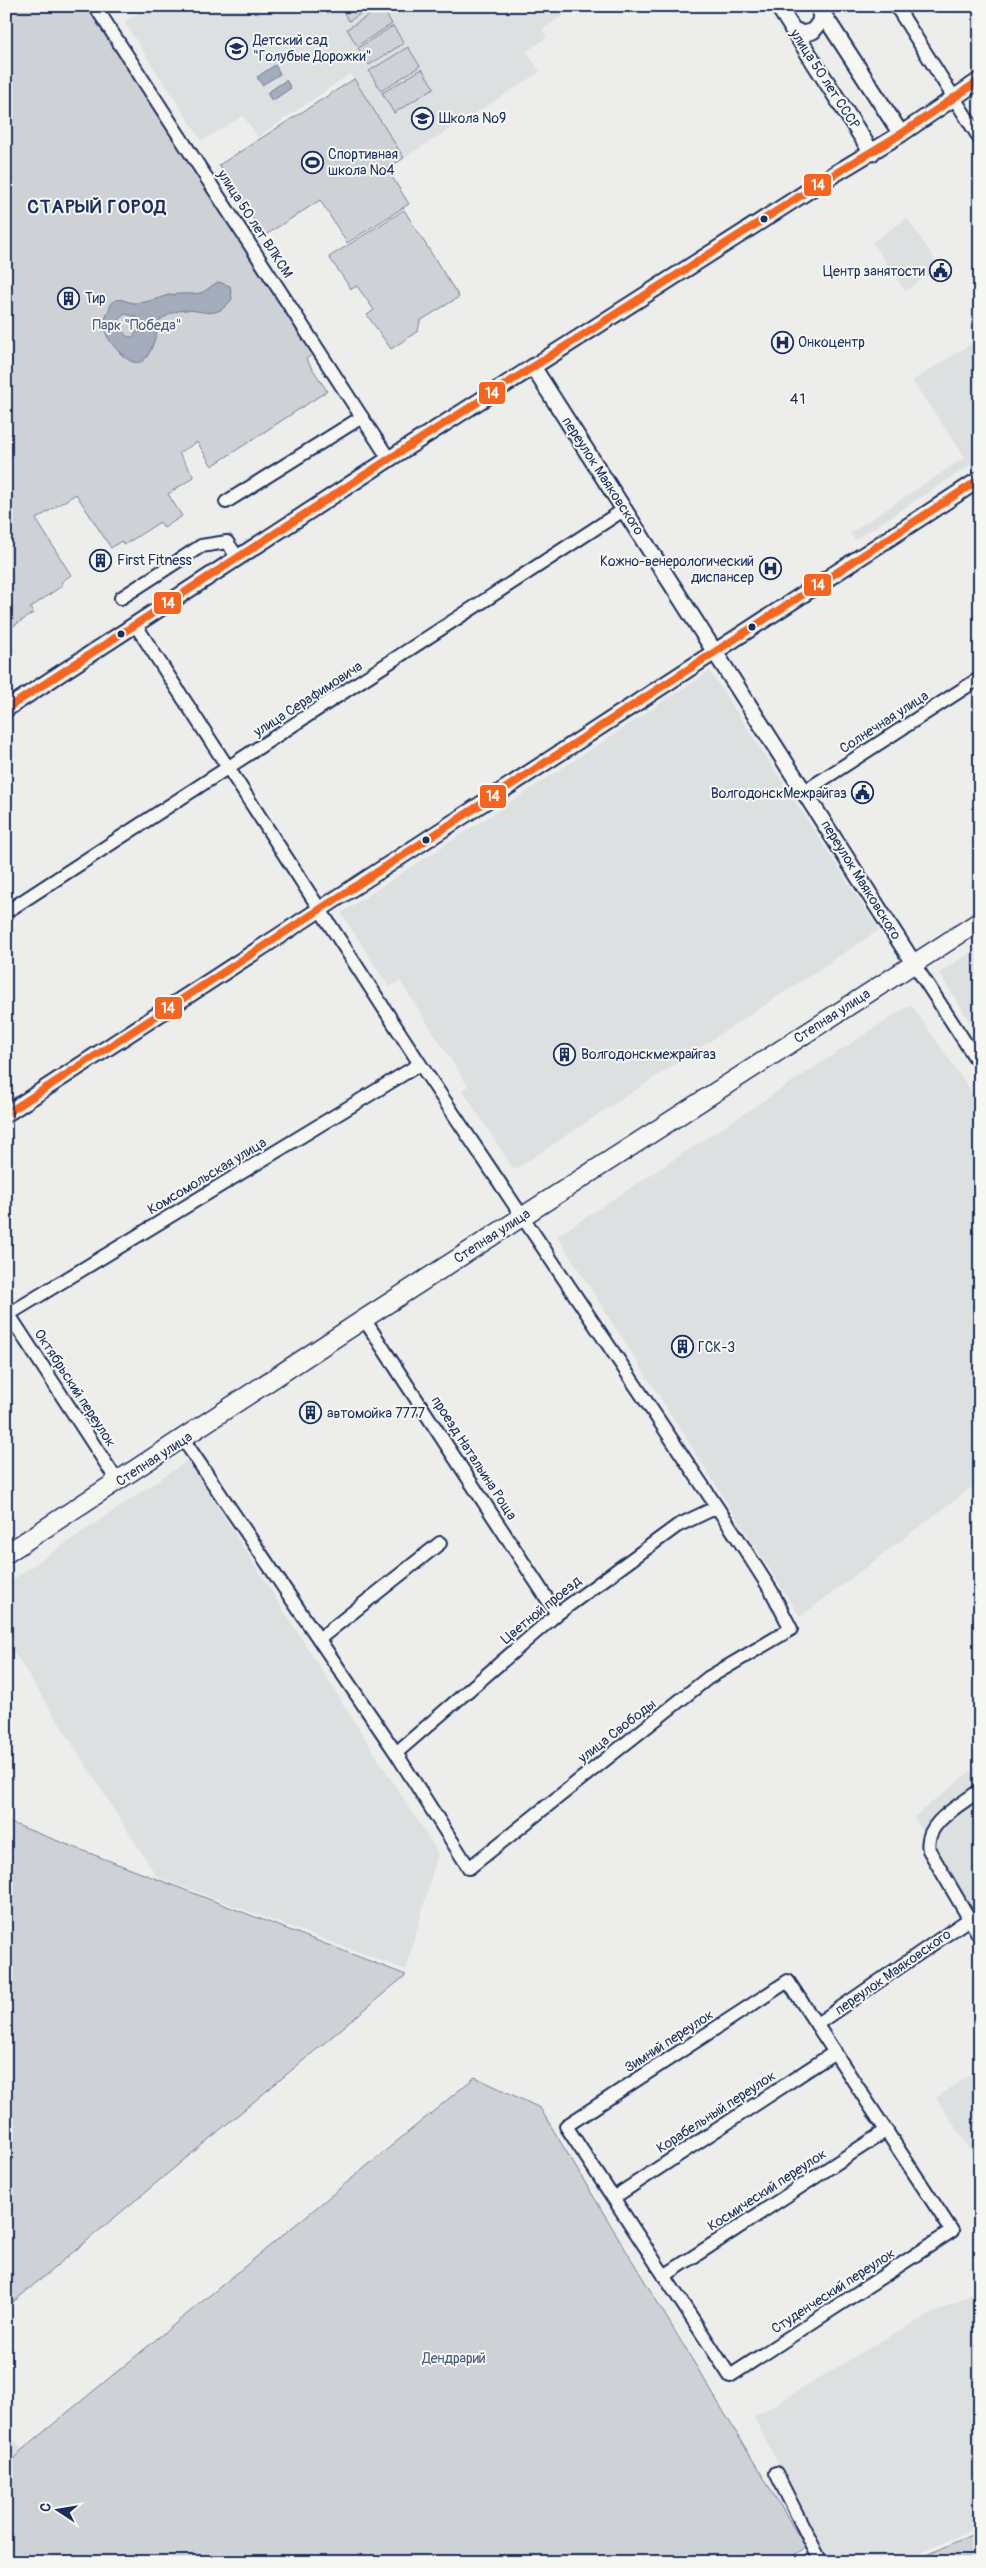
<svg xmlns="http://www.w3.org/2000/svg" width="986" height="2568" font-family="Pangolin,sans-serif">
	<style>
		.built { fill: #dde0e1 }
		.green { fill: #ced2d7; stroke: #74809a }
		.water { fill: #a5acbc; stroke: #6e7a96; fill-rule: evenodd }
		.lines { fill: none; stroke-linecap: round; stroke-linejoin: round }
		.minor-casing { stroke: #1b2f5e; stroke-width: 16 }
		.tertiary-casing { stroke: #1b2f5e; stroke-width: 19 }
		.secondary-casing { stroke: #1b2f5e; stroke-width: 21 }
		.minor { stroke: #f6f6f2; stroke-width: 12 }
		.tertiary { stroke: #f6f6f2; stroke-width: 15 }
		.secondary { stroke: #f6f6f2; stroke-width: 18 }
		.bus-1-casing { stroke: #f6f6f2; stroke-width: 11 }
		.bus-1 { stroke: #f26522; stroke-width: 8 }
		.bus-dot { fill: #1b2f5e; stroke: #f6f6f2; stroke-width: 2 }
		.labels { text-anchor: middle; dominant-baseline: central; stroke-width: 4; stroke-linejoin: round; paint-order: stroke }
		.poi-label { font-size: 14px; fill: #1b2f5e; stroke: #f6f6f2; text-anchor: start }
		.street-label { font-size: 14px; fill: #1b2f5e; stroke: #f6f6f2 }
		.park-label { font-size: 14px; fill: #48587c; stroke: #f6f6f2 }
		.neighbourhood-label { font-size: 15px; letter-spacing: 1px; fill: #1b2f5e; stroke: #f6f6f2 }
		.district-label { font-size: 19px; font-weight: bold; letter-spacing: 1px; fill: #1b2f5e; stroke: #f6f6f2 }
		.line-badge { stroke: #f6f6f2; stroke-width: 2 }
		.badge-label { font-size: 14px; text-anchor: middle; font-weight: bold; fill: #fff }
	</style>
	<rect width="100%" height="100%" fill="#edeeec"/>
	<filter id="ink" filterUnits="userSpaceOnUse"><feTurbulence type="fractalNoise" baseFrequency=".02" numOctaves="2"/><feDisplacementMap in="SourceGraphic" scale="10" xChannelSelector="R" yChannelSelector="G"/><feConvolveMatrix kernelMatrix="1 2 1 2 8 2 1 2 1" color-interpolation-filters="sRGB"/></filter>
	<g filter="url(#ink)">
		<path class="built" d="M149,6H578L543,29L547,38L527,51L540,72L404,158L350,74L258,137L243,116L202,141L124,22Z
			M907,218L940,267L905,291L872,242Z
			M980,338V459L855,540L850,533L965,457L912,381Z
			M710,671L879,930L514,1170L462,1090L468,1086L400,981L389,987L341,913Z
			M980,946V1038L939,973Z
			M911,1004L980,1104V1481L800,1617L557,1236Z
			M188,1460L438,1853L406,1970L157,1877L6,1640V1584Z
			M980,1763V1923L914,1817Z
			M980,2068V2165L936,2098Z
			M980,2290V2526L901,2562H828L754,2417L896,2332Z
			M6,2431L23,2449L6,2466Z"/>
		<path class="green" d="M6,6H86L313,354L306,359L327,391L212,466L197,442L179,453L194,477L168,494L182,516L164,528L160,522L124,545L121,541L111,548L76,494L36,519L71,575L61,582L63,585L30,608L33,613L6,631Z
			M349,6H371V7L349,21L342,10Z
			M382,7L392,24L357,46L347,29Z
			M393,26L404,43L369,65L358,48Z
			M408,47L420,66L381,91L369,71Z
			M422,69L434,88L394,113L382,93Z
			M354,79L404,158L387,169L409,204L347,243L320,200L264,236L219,165Z
			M404,210L459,297L420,321L418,331L391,349L367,315L374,310L357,286L351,289L329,257Z
			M6,1821L406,1975L6,2308Z
			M475,2077L540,2108L806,2548L781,2562H6V2466L23,2449Z
			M980,2531V2562H912Z"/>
		<path class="water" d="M275,65L280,74L262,85L257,77Z
			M286,80L291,88L272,101L267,93Z
			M219,282L230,286L232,299C213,324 201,306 178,311C171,312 166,317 160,320C154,340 148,382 119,352C107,339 100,328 108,312C111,306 110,303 116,300C123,298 128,303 135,303C147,303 157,298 169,295C179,293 190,295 200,293C206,292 212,284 219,282ZM125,314L137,317L138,330L133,337H128L119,328L120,318Z"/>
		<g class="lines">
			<defs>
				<path id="minor" d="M95,6L389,459
					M896,6L980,139
					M226,502L362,417
					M121,598L201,546L227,542L238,558
					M135,624L420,1064L737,1537L772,1592L791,1629L708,1678L469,1868L396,1753L183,1439
					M805,791L980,678
					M6,912L625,509
					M914,964L980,1065
					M6,1310L118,1482
					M9,1314L420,1064
					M364,1319L557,1614
					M319,1639L440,1543
					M396,1753L557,1614L677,1526L717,1507
					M980,1790C961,1805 923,1823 929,1850L980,1937
					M788,1981L952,2231L730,2376L566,2126Z
					M817,2024L969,1919
					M613,2198L835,2052
					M664,2276L887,2130
					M776,2473L821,2562"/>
				<path id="tertiary" d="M778,6L872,153
					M818,6L901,134
					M792,29L803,34L813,31L820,22L821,10
					M533,367L914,964
					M6,709L389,459L833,175L901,134L980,80
					M6,1114L980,479"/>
				<path id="secondary" d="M6,1554L364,1319L980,921"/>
			</defs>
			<use href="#minor" class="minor-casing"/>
			<use href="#tertiary" class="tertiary-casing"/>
			<use href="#secondary" class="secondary-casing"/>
			<use href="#minor" class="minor"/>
			<use href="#tertiary" class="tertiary"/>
			<use href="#secondary" class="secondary"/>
			<defs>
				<path id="bus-1" d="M6,709L389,459L833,175L901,134L980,80
					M6,1114L980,479"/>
			</defs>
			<use href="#bus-1" class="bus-1-casing"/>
			<use href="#bus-1" class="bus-1"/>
		</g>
	</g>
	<defs>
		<symbol id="school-ring" viewBox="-11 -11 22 22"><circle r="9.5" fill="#f6f6f2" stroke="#1b2f5e" stroke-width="1.5"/><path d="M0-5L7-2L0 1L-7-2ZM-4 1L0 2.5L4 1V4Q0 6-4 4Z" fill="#1b2f5e"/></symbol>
		<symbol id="stadium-ring" viewBox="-11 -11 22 22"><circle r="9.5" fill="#f6f6f2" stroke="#1b2f5e" stroke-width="1.5"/><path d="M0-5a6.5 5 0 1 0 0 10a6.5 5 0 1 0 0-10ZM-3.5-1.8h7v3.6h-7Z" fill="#1b2f5e"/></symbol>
		<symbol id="civic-ring" viewBox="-11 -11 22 22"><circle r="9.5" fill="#f6f6f2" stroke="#1b2f5e" stroke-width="1.5"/><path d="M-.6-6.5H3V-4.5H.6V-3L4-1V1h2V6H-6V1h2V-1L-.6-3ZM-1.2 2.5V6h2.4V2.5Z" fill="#1b2f5e"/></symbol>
		<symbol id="building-ring" viewBox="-11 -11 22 22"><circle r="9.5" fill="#f6f6f2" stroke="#1b2f5e" stroke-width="1.5"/><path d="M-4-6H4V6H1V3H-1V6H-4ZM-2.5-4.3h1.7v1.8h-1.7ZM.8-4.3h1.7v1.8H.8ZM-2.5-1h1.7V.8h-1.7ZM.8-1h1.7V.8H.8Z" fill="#1b2f5e"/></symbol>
		<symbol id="hospital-ring" viewBox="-11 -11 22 22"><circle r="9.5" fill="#f6f6f2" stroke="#1b2f5e" stroke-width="1.5"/><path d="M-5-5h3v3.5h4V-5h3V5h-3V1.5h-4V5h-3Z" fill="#1b2f5e"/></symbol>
	</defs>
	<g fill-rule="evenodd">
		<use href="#school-ring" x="224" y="36" width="25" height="25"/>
		<use href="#school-ring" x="410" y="106" width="25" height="25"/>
		<use href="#stadium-ring" x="300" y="150" width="25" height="25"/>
		<use href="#civic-ring" x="928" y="258" width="25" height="25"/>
		<use href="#building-ring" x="56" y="286" width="25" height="25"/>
		<use href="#hospital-ring" x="770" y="330" width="25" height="25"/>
		<use href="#building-ring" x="88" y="548" width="25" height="25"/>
		<use href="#hospital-ring" x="758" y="556" width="25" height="25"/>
		<use href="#civic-ring" x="850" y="780" width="25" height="25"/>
		<use href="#building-ring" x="552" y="1042" width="25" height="25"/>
		<use href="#building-ring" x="670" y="1334" width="25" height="25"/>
		<use href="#building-ring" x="298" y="1400" width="25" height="25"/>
	</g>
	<g class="bus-dot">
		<circle cx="764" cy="219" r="4.5"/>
		<circle cx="752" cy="627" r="4.5"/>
		<circle cx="121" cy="634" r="4.5"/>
		<circle cx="426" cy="840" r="4.5"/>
	</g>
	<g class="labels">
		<g class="poi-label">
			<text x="253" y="40">Детский сад<tspan x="253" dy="16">"Голубые Дорожки"</tspan></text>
			<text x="439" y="118">Школа №9</text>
			<text x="328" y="154">Спортивная<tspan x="328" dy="16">школа №4</tspan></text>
			<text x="925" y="271" text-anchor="end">Центр занятости</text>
			<text x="85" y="298">Тир</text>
			<text x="798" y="342">Онкоцентр</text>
			<text x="117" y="560">First Fitness</text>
			<text x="754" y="561" text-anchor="end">Кожно-венерологический<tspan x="754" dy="16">диспансер</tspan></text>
			<text x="847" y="793" text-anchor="end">ВолгодонскМежрайгаз</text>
			<text x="581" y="1054">Волгодонскмежрайгаз</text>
			<text x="698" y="1347">ГСК-3</text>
			<text x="327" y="1413">автомойка 7777</text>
		</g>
		<g class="street-label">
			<text transform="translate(825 79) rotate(57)">улица 50 лет СССР</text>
			<text transform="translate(255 224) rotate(57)">улица 50 лет ВЛКСМ</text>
			<text transform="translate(603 476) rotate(57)">переулок Маяковского</text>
			<text transform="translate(308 699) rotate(-33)">улица Серафимовича</text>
			<text transform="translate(884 722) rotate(-33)">Солнечная улица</text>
			<text transform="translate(861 880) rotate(58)">переулок Маяковского</text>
			<text transform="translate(832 1016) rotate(-33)">Степная улица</text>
			<text transform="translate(207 1176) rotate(-31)">Комсомольская улица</text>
			<text transform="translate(492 1236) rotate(-33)">Степная улица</text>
			<text transform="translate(75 1388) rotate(57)">Октябрьский переулок</text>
			<text transform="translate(474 1458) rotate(57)">проезд Натальина Роща</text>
			<text transform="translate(154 1459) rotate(-33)">Степная улица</text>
			<text transform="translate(541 1610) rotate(-39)">Цветной проезд</text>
			<text transform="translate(617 1731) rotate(-38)">улица Свободы</text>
			<text transform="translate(893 1972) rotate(-35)">переулок Маяковского</text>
			<text transform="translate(669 2041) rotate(-33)">Зимний переулок</text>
			<text transform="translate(716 2112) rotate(-33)">Корабельный переулок</text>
			<text transform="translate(767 2190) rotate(-33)">Космический переулок</text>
			<text transform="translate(833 2291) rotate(-33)">Студенческий переулок</text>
		</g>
		<g class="park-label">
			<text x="137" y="325">Парк "Победа"</text>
			<text x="454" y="2358">Дендрарий</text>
		</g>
		<g class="neighbourhood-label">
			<text x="798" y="399">41</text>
		</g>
		<g class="district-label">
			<text x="97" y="207">СТАРЫЙ ГОРОД</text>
		</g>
	</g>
	<g class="line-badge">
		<rect x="803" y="173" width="29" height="24" rx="5" fill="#f26522"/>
		<rect x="478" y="381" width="28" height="24" rx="5" fill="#f26522"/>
		<rect x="803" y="573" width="29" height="24" rx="5" fill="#f26522"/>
		<rect x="153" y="591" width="29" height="24" rx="5" fill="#f26522"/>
		<rect x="479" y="784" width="28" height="25" rx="5" fill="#f26522"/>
		<rect x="154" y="996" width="29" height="24" rx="5" fill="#f26522"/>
	</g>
	<g class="badge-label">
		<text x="818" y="190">14</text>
		<text x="492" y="398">14</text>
		<text x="818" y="590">14</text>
		<text x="168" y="608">14</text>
		<text x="493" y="801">14</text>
		<text x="168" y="1013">14</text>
	</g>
	<rect width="986" height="2568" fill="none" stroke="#f6f6f2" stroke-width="25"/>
	<rect x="12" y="12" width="961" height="2543" fill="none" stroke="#1b2f5e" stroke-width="2" filter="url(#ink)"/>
	<g transform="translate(58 2510) rotate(282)" stroke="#f6f6f2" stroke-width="4" paint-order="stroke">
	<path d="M0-4L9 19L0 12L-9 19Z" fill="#1b2f5e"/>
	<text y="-8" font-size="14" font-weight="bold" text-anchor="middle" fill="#1b2f5e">С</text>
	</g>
</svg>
